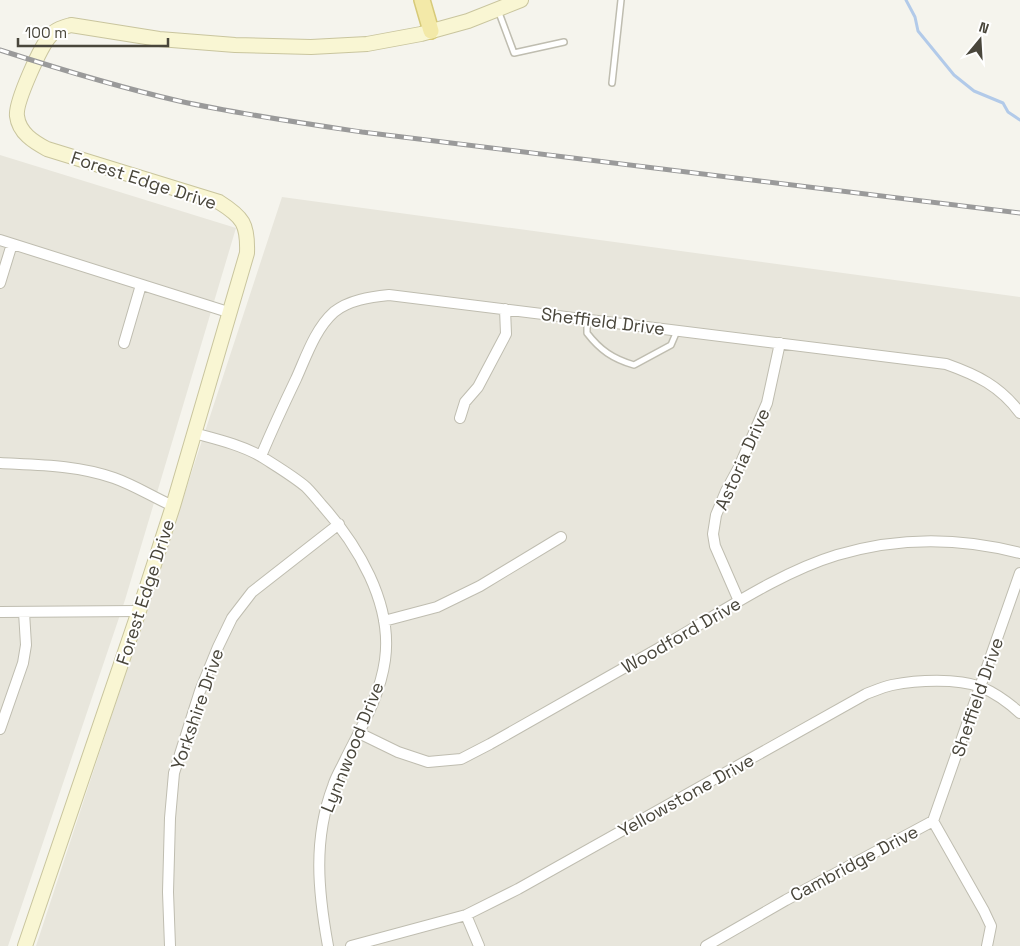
<svg xmlns="http://www.w3.org/2000/svg" width="1020" height="946" font-family="'Space Grotesk',sans-serif">
	<style>
		.residential { fill: #e8e6dc }
		.lines { fill: none; stroke-linecap: round; stroke-linejoin: round }
		.stream { stroke: #b2cae9; stroke-width: 3 }
		.lane-casing { stroke: #bfbdb0; stroke-width: 8 }
		.street-casing { stroke: #bfbdb0; stroke-width: 12 }
		.secondary-casing { stroke: #c9c59e; stroke-width: 16 }
		.primary-casing { stroke: #d7ca79; stroke-width: 18 }
		.lane { stroke: #fff; stroke-width: 5 }
		.street { stroke: #fff; stroke-width: 10 }
		.secondary { stroke: #f9f6d3; stroke-width: 14 }
		.primary { stroke: #f3e9a8; stroke-width: 15 }
		.rail-casing { stroke: #9a9a9a; stroke-width: 5 }
		.rail { stroke: #fff; stroke-width: 3; stroke-dasharray: 9; stroke-linecap: butt }
		.labels { text-anchor: middle; dominant-baseline: central; stroke-width: 4; stroke-linejoin: round; paint-order: stroke }
		.street-label { font-size: 18px; fill: #49463b; stroke: #fff }
	</style>
	<rect width="100%" height="100%" fill="#f5f4ed"/>
	<path class="residential" d="M0,155L236,228L125,600L8,946H0Z
		M282,197L1020,297V946H36Z"/>
	<g class="lines">
		<path class="stream" d="M906,0L915,17L918,31L954,75L974,91L1003,103L1008,112L1020,120"/>
		<defs>
			<path id="lane" d="M498,10L514,53L564,42
				M612,83L621,0
				M587,319V333C600,350 613,359 634,365L671,345L677,331"/>
			<path id="street" d="M0,240L228,312
				M0,283L12,244
				M124,343L141,285
				M460,418L465,402L478,387L506,334L505,309
				M194,433C216,439 242,445 262,457C276,466 293,476 306,487C311,492 316,498 321,504C357,544 393,603 385,660C380,696 362,726 346,758C342,767 336,776 333,786C313,839 318,891 328,946
				M261,456C272,430 284,404 296,379C306,357 315,329 334,312C349,300 370,297 389,295L946,364C977,375 1000,386 1020,413
				M0,463C38,465 77,465 114,478C134,485 153,497 173,506
				M739,601L715,546L713,534L716,515L726,491L739,467L767,403L780,343
				M0,612L139,611
				M384,621L437,607L480,586L561,537
				M0,729L23,663L26,645L24,612
				M359,733L398,752L428,762L461,759L490,744C552,709 613,674 675,639C725,610 781,572 837,555C897,537 959,537 1020,553
				M933,821L1020,573
				M466,915L479,946
				M170,946L168,892L170,818L174,773L200,691L218,647L232,618L252,592L339,524
				M351,946L466,915L518,889L866,694C874,691 883,687 892,685C917,680 957,678 981,687C995,693 1009,703 1020,713
				M706,946L786,900L933,821L984,911L991,926L987,946"/>
			<path id="secondary" d="M25,946L139,611L173,506L247,253C248,224 243,217 219,202L47,149C34,142 19,133 17,116C15,103 41,45 51,35C56,29 64,27 71,25L159,39L235,45L311,47L367,44L421,34L468,21L521,0"/>
			<path id="primary" d="M422,0L431,31"/>
		</defs>
		<use href="#lane" class="lane-casing"/>
		<use href="#street" class="street-casing"/>
		<use href="#secondary" class="secondary-casing"/>
		<use href="#primary" class="primary-casing"/>
		<use href="#lane" class="lane"/>
		<use href="#street" class="street"/>
		<use href="#secondary" class="secondary"/>
		<use href="#primary" class="primary"/>
		<defs>
			<path id="rail" d="M0,50C59,69 118,87 179,101C239,114 301,123 362,132L1020,213"/>
		</defs>
		<use href="#rail" class="rail-casing"/>
		<use href="#rail" class="rail"/>
	</g>
	<g class="labels">
		<g class="street-label">
			<text transform="translate(144 180) rotate(18)">Forest Edge Drive</text>
			<text transform="translate(603 321) rotate(7)">Sheffield Drive</text>
			<text transform="translate(742 459) rotate(-66)">Astoria Drive</text>
			<text transform="translate(145 592) rotate(-72)">Forest Edge Drive</text>
			<text transform="translate(681 635) rotate(-30)">Woodford Drive</text>
			<text transform="translate(977 697) rotate(-71)">Sheffield Drive</text>
			<text transform="translate(197 709) rotate(-71)">Yorkshire Drive</text>
			<text transform="translate(352 747) rotate(-68)">Lynnwood Drive</text>
			<text transform="translate(686 795) rotate(-29)">Yellowstone Drive</text>
			<text transform="translate(854 863) rotate(-28)">Cambridge Drive</text>
		</g>
	</g>
	<g transform="translate(980 40) rotate(18)" stroke="#ffffff" stroke-width="4" paint-order="stroke">
	<path d="M0-4L9 19L0 12L-9 19Z" fill="#49463b"/>
	<text y="-8" font-size="14" font-weight="bold" text-anchor="middle" fill="#49463b">N</text>
	</g>
	<path d="M18 38v8h150v-8" fill="none" stroke="#49463b" stroke-width="2.5"/>
	<text x="25" y="38" font-size="15" fill="#49463b" stroke="#ffffff" stroke-width="4" paint-order="stroke">100 m</text>
</svg>
